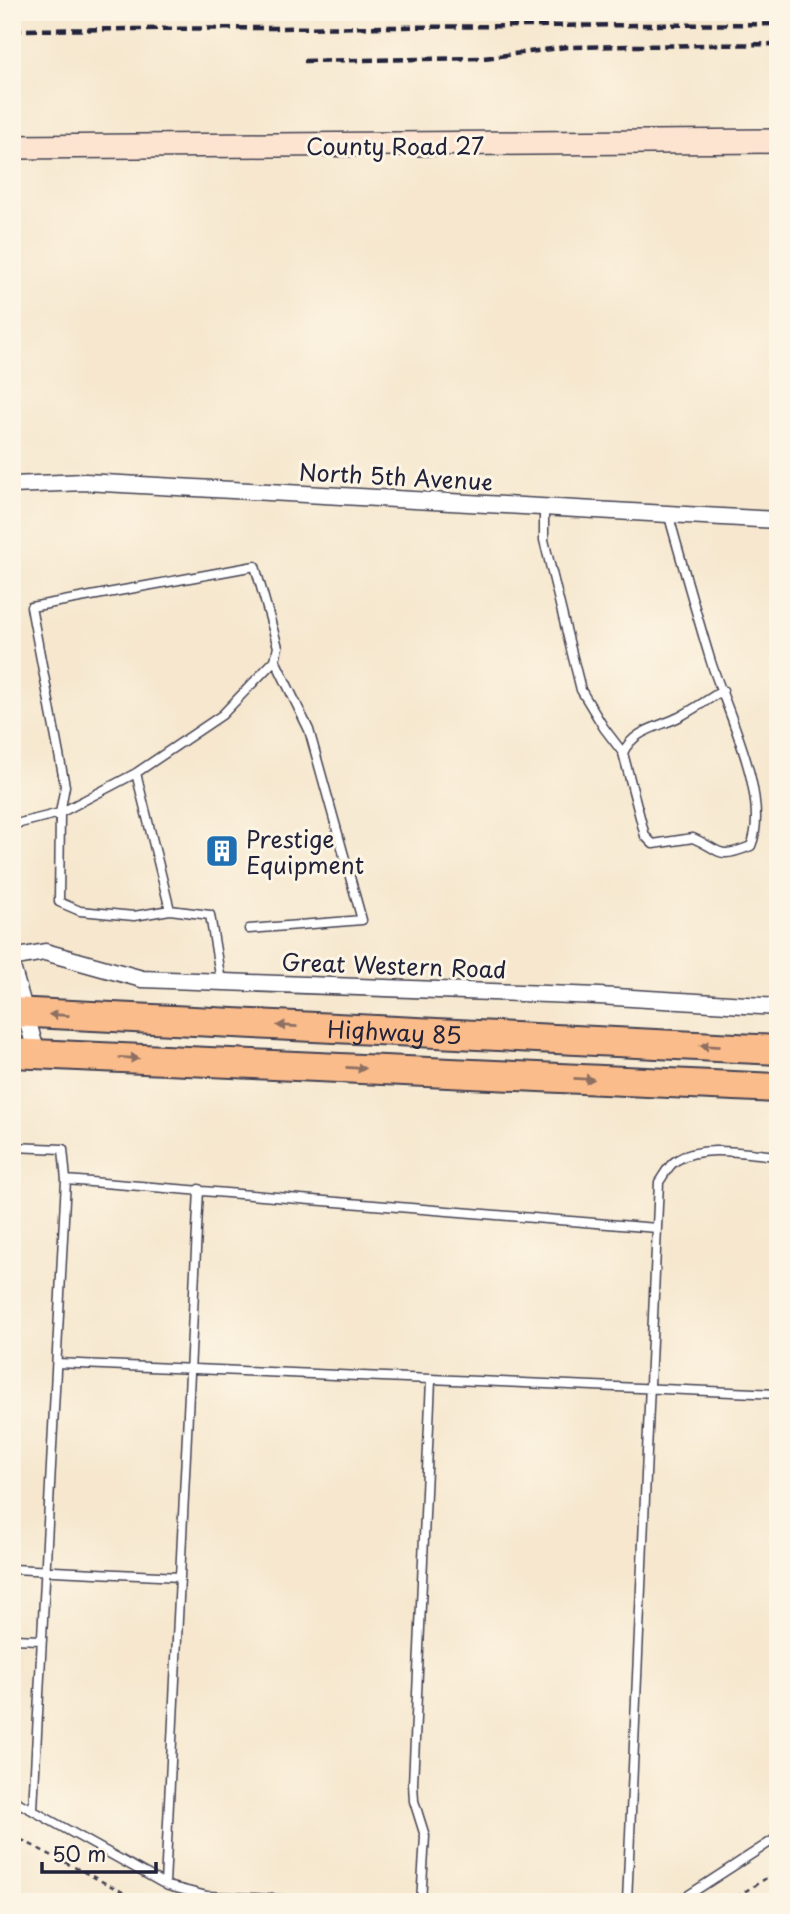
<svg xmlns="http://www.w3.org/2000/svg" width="790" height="1914" font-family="'Playpen Sans',sans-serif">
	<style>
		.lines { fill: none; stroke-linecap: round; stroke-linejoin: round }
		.lane-casing { stroke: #424051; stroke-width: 11 }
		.street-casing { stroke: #424051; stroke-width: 19 }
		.secondary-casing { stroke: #424051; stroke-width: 26 }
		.highway-casing { stroke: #424051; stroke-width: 32 }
		.path { stroke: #424051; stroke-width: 2.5; stroke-dasharray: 5 5; stroke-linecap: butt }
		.lane { stroke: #fff; stroke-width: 8 }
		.street { stroke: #fff; stroke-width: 16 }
		.secondary { stroke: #fde4d1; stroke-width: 23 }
		.highway { stroke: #fabc8b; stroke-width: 28 }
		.rail { stroke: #22223b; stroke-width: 4.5; stroke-dasharray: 10 5; stroke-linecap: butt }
		.oneway { fill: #8e6f63 }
		.labels { text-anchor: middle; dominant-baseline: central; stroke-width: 6; stroke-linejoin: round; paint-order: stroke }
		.street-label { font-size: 23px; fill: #22223b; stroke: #fcf5e5 }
		.poi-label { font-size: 23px; fill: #22223b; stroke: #fcf5e5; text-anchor: start }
	</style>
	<rect width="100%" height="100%" fill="#fcf5e5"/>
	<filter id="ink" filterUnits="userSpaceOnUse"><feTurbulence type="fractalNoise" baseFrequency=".0143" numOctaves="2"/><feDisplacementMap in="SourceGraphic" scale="14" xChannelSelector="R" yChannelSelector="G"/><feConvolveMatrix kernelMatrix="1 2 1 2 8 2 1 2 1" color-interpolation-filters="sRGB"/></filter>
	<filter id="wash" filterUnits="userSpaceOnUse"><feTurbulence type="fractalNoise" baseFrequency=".00686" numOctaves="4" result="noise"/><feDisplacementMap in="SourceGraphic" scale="28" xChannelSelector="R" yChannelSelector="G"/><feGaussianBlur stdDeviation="1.57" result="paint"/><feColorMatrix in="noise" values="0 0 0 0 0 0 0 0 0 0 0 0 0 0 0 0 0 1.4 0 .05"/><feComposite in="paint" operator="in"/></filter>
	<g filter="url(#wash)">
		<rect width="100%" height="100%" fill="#f6e7ce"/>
	</g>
	<g filter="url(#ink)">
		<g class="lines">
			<defs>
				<path id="lane" d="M544,507V540L581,690L604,728L623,753
					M668,513C682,563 696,613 711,662C726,709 771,798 751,846C716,860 723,851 693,838L653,844L645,836L623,753C633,730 659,727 679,717C694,709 709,699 723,690
					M136,773L170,910
					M12,825L60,813L136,773L222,715L275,660L309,730L362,920L249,929
					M221,981L210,915L170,910L134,916L80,911L59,902L60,813L65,786L31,607L255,566L278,647L275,660
					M12,1147L63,1149L66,1180L33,1809
					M66,1180L657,1228
					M57,1363L778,1394
					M12,1569L180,1577
					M12,1639L42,1640
					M12,1799L168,1886L207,1896L342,1902
					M165,1884L199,1189
					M421,1902L425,1836L414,1801L413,1784L431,1380
					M627,1902L659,1182C664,1175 669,1164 677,1160C703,1144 749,1154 778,1156
					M673,1902L687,1896L778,1837"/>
				<path id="street" d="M12,485L85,482L778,520
					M12,958L45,952L142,979L599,996L778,1007
					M12,967L37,1054"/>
				<path id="secondary" d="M12,147L778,141"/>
				<g id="highway">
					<path id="s1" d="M12,1012L778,1050"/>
					<path d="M12,1053L778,1088"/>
				</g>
			</defs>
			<use href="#lane" class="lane-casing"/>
			<use href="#street" class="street-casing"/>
			<use href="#secondary" class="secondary-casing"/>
			<use href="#highway" class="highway-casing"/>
			<path class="path" d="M12,1835L142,1902
				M728,1902L778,1871"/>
			<use href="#lane" class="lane"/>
			<use href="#street" class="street"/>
			<use href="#secondary" class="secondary"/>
			<use href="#highway" class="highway"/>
			<path class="rail" d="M12,30L778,24
				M304,61L484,58L566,47L778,44"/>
		</g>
		<defs><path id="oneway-solid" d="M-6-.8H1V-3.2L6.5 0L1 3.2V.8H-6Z" transform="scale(1.75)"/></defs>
		<g class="oneway">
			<use href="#oneway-solid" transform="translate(59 1015) rotate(-177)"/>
			<use href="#oneway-solid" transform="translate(287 1026) rotate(-177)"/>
			<use href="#oneway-solid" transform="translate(710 1046) rotate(-177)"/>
			<use href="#oneway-solid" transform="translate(129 1058) rotate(3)"/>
			<use href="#oneway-solid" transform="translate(356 1068) rotate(3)"/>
			<use href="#oneway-solid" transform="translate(584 1079) rotate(3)"/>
		</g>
	</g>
	<defs>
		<symbol id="building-square" viewBox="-11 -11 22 22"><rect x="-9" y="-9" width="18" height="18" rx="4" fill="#1f6fb2" stroke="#fcf5e5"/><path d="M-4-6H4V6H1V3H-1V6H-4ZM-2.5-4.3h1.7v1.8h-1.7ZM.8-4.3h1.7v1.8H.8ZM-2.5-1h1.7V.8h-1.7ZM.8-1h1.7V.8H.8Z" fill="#fff"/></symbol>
	</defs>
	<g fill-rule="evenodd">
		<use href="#building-square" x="203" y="832" width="38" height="38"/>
	</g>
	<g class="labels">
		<g class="street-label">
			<text x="395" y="145">County Road 27</text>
			<text transform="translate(396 476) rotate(3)">North 5th Avenue</text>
			<text transform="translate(394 965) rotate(2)">Great Western Road</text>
			<text stroke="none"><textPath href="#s1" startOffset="383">Highway 85</textPath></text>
		</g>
		<g class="poi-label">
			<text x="246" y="838">Prestige<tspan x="246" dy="26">Equipment</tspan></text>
		</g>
	</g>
	<rect width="790" height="1914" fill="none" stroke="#fcf5e5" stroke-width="42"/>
	<path d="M42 1862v10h114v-10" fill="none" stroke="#22223b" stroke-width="3.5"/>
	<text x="52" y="1862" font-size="21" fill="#22223b" stroke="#fcf5e5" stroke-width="5" paint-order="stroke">50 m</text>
</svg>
